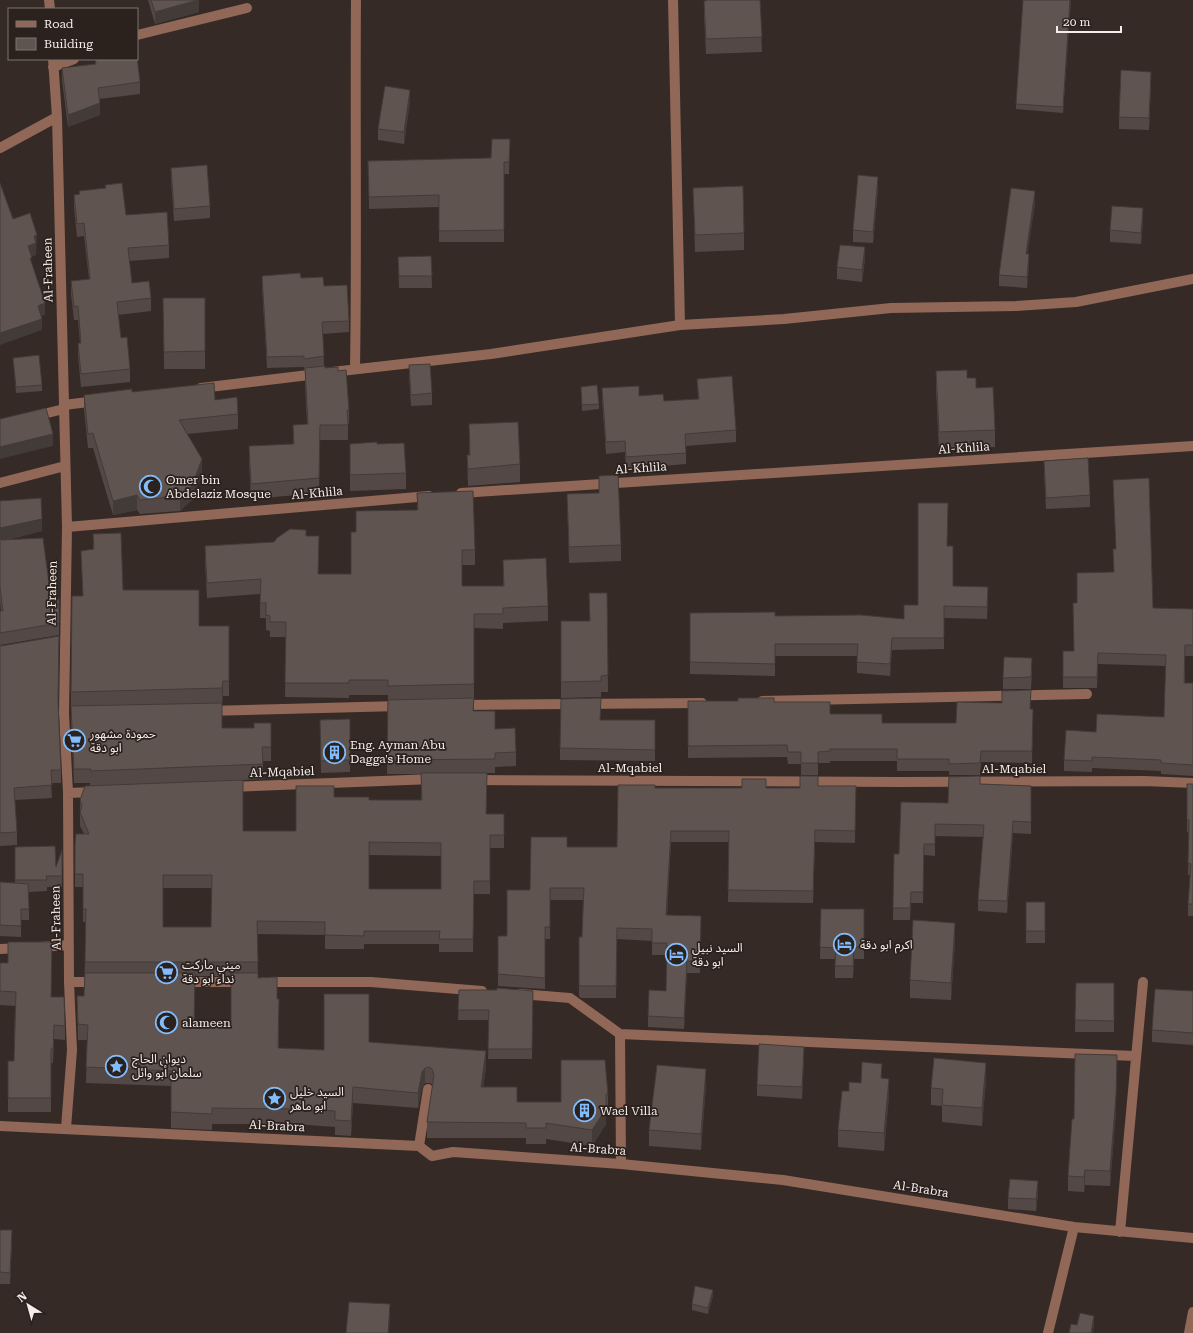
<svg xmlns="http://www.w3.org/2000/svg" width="1193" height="1333" font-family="'Roboto Serif','Noto Sans Arabic',serif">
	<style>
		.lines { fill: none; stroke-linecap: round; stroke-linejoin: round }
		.minor { stroke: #916758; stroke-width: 10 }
		.wall { fill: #534845; fill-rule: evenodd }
		.shaded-wall { fill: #433b38 }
		.building { fill: #605450; stroke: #433b38; fill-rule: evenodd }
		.labels { text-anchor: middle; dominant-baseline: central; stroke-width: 3.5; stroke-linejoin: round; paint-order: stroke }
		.street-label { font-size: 12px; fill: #f5edeb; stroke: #2b211d }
		.poi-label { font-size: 12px; fill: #f5edeb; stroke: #2b211d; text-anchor: start }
	</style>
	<rect width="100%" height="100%" fill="#352a26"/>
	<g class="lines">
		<path class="minor" d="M49,0L50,9
			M673,0L680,325
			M137,35L247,8
			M53,59L57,117L67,527L64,714L68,793L69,982L72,1050L66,1128
			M53,67L74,59
			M0,148L57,117
			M355,369C357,246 355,123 356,0
			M332,372L491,354L680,325L784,319L891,308L1016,306L1076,302L1193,279
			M201,388L317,374
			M64,405L96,401
			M35,416L64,409
			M0,483L65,466
			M461,493L1193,446
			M67,527L429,496
			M762,701L1087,694
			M460,705L702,703
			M208,711L400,706
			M473,780L900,782L1144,781L1193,783
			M229,787L433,779
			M68,793L95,792
			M39,947L69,945
			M0,949L21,948
			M69,982H98
			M182,982H244
			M264,982H371L482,991
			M520,994L570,998L620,1034L1135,1056
			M620,1034L621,1164
			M0,1126L419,1146L432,1156L453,1152L621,1164L783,1180L1074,1227L1193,1238
			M419,1146L428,1089
			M1120,1232L1143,982
			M1048,1333L1074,1227
			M1189,1333L1193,1312"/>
	</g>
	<path class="wall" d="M148,0H199V12L155,24Z
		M706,0H760L762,52L706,54L704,16V1H706Z
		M1071,0L1063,113L1016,109V104Z
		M95,59H137L140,82V94L99,99L100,115L68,127L62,80V68L95,64Z
		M1151,83L1149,130L1119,129V117Z
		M410,101L404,144L378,140V129Z
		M510,139L509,174H504V242H439V207L369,209L368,161L491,158Z
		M171,168L210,206V218L174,221L171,180Z
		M105,185L126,215L169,245V258L129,261L132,283L151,298V311L118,315L121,338L130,369V382L81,387L78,356V343H80L78,320H74L71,294V281L89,279L84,236L77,237L74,208V195L79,194V191L105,188Z
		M693,188L744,233V250L695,252Z
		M878,189L873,243L853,242V230Z
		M1035,203L1027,254L1029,266L1027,288L999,286V275Z
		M1143,220L1141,244L1110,242V230Z
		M431,256L432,288H399L398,257Z
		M865,259L862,282L837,279V267Z
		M262,276L301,278L324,286L349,321V332L323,334L324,366L325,368L338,371L349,410V424H348V440H320L319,493L251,499L249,461V446L293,444V425L307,424L305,383V370H304V367L267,368L262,287Z
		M163,298H205V369H164Z
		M13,358L42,385V391L16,393Z
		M409,365L432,393V405L411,406L409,377Z
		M936,371L967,378L976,388L995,430V447L939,450L936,389Z
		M697,379L736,430V442L686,446V464L626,469L625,452L606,454L602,400V388L639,396L664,401L698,399Z
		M581,387L599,404V409L582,411Z
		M132,392L215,400L238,414V429L187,434L202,474L192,500L180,511L140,514L137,510L113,515L93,448H88L84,410V395Z
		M469,424L520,464V482L468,486L467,455H469Z
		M350,444H377L406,473V489L350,491Z
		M1044,461L1090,495V507L1046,509L1044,473Z
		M599,476L621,545V561L569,563L567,494L599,493Z
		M1113,480L1153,608L1193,609V656H1185V683H1193V776L1161,774V771L1092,768V772L1064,771V760L1096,732L1164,717L1166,666L1098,664L1097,688H1063V651H1074L1077,603L1114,572L1116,549Z
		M417,493L475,550V565H462V586H503V560L548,606V621L503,623V629L474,628V711L495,729L516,752V766L495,767V773H487L486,814L504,827V848H490V894H474L473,952H439V944H364V949H325V935L257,934L258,978L277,999L279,1048L324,1050L369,1042L486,1067L483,1087L517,1102H561V1060L608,1095V1110H606V1124L592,1146L546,1139V1144H526V1138H427V1122L433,1085L432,1084L429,1083H425L422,1088L418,1108L353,1103L351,1136L335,1135V1127L294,1124H212V1130L171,1128V1086L86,1083L87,1040H78L77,996H84L86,922H83V887H75V844L84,834L80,826V800L90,786V783H74L71,720V692L83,596L81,551L93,549V534L123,590L199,626H229V696H223L222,703V728H254L271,723V761H263V779L243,780V831H296L334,797L369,800H421V774H387L388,695H349V698L285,697L286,637H270V631L266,630V618H260V594L207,598L205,561V546L274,542L306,536L318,574H351L356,532L417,511ZM369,855L441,856V889H369ZM163,888H212L211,927H163ZM195,976H231V1024H194Z
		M0,501L42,531L7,540L51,599H59V635L0,645L58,705L61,770V783H51L52,798L15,800L17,832V845L0,846V611H1L0,600Z
		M947,546L953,586L988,599L987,619L944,618V649L892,650L890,676L857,673V656H775V676L690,674V613L775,616L904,619L918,605Z
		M607,593L608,692H601V697L561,698V621H589Z
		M1032,670L1031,689H1003V678Z
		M688,701L774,702L830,714L882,723H956L1030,709H1033L1032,763L981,762L980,775H949V771H897V761H830V763H818V775H801V764H788L787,757L688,758Z
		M350,719V772L321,773L320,720Z
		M600,720H655V761L560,760V748Z
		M980,784L1031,786V834L1013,833L1007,913L978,911V900L983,837L935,836V856L924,855L923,903H911L910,920H893L894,854H899L948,803Z
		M1187,784H1193V916H1188V904L1190,875H1188L1189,832H1187Z
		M818,786H856L855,843L815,842L813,903L728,902L729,842H671L667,915L701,927L700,973H687L684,1029L648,1027V1016L666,991L667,955H652V941L617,939L616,998H581L579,996V937H582L583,900H550V939H545V989L498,986V936H507L530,890L567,847H617L655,788H800Z
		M15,847L56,867L62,850V887H47V891L29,892V920H21V937L0,936V882L15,883Z
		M1026,902H1045V943H1026Z
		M821,909H864V959H854L853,978H835V959H820Z
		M955,940L951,1000L910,998V980Z
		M52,956L51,997L65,1026V1040L54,1039L53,1063H51V1112H8V1061H14L15,1006L0,1005V963H8Z
		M1076,983H1114V1032H1075Z
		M459,990L533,991L532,1059H488L489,1020H458Z
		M1193,991V1045L1152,1042V1030Z
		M804,1059L802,1099L757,1096V1085Z
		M882,1078L889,1096L884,1151L838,1147V1130L849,1091L861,1083Z
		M986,1080L982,1126L942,1122V1106L931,1105V1088Z
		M706,1085L701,1150L649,1146V1130Z
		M1116,1110L1110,1186L1085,1185L1084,1192L1068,1191V1176L1074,1119Z
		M1038,1193L1036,1211L1008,1209V1198Z
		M0,1230L12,1242L10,1284H0Z
		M713,1296L708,1314L692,1310V1304Z"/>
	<path class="shaded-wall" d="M199,0V12L155,24V12Z
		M1070,0H1071L1063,113V107Z
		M1151,72V83L1149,130V118Z
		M410,90V101L404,144V132Z
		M100,103V115L68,127V115Z
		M878,177V189L873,243V232Z
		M1035,191V203L1026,265V254Z
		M1143,208V220L1141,244V233Z
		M37,235L36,255L28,258V246L34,236Z
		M865,247V259L862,282V270Z
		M1029,254V266L1027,288V277Z
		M45,303V315L38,317V306Z
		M42,319V330L0,345V333Z
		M53,434V446L0,459V447Z
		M202,459V474L192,500L180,511V496Z
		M137,495V510L113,515V501Z
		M42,519V531L0,541V528Z
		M892,638V650L890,676V664Z
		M223,681V696L222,704V688Z
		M1013,821V833L1007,913V901Z
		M815,830V842L813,903V891Z
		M671,831V842L666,927V915Z
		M955,923V940L951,1000V983Z
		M687,961V973L684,1029V1018Z
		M804,1047V1059L802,1099V1087Z
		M486,1051V1067L481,1103V1087Z
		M1117,1055L1116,1110L1110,1186V1171Z
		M986,1063V1080L982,1126V1108Z
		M425,1068V1083L422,1088L418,1108V1093L422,1072Z
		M706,1069V1085L701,1150V1134Z
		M889,1079V1096L884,1151V1133Z
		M353,1087V1103L351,1136V1121Z
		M606,1094V1124L592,1146V1130Z
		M1085,1170V1185L1084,1192V1177Z
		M1038,1181V1193L1036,1211V1199Z
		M12,1230V1242L10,1284V1273Z
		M713,1290V1296L708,1314V1308Z
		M390,1304V1316L389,1333H388Z
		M1094,1316V1326L1093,1333H1091Z"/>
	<path class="building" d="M151,0H198L155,12Z
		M706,0H760L762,37L706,39L704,1H706Z
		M1023,0H1070L1063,107L1016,104Z
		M137,57L140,82L98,88L100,103L68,115L62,68L96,64L95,59H137Z
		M1121,70L1151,72L1149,118L1119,117Z
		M385,86L410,90L404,132L378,129Z
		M492,139H510L509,162H504V230L439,231V195L369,197L368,161L491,158Z
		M207,165L210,206L174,209L171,168Z
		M858,175L878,177L873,232L853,230Z
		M0,183L13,219L30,213L37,235L34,236L36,243L28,246L32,258H30L45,303L38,306L42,319L0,333Z
		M122,183L126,215L167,212L169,245L128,248L132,283L149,281L151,298L117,302L121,338L127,337L130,369L81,374L78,343H81L78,306L74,307L71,281L90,279L84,223L77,224L74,195L80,194L79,191L106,188L105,185Z
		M743,186L744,233L695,235L693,188Z
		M1011,188L1035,191L1026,254H1029L1027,277L999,275Z
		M1112,206L1143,208L1141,233L1110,230Z
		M840,245L865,247L862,270L837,267Z
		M431,256L432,276H399L398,257Z
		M300,273L301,278L323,277L324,286L347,285L349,321L322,322L324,356L304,359V356L267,357L262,276Z
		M163,298H205V351L164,352Z
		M39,355L42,385L16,387L13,358Z
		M430,364L432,393L411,395L409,365Z
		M325,366V368L338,367V371L346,370L349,410H347L348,425H320L319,478L251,484L249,446L294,444L293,425L308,424L305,368Z
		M967,370V378H976V388L993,387L995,430L939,432L936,371Z
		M732,376L736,430L685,434L686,453L626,457L625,441L606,442L602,388L639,386V396L663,394L664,401L699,399L697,379Z
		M214,383L215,400L237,397L238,414L179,420L202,459L192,486L180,496L140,500L137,495L113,501L93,433L88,434L84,395L132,389V392Z
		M597,385L599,404L582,405L581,387Z
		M46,408L53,434L0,447V419Z
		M518,422L520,464L468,469L467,455H470L469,424Z
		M377,442V444L404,443L406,473L350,475V444Z
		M1088,458L1090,495L1046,498L1044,461Z
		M618,475L621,545L569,547L567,494L599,493V476Z
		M1149,478L1153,608L1193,609V645H1185L1184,683H1193V765L1161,763V760L1092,757V761L1064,760L1066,730L1096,732L1097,714L1164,717L1166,655L1098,653L1097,677H1063V651H1074L1073,603H1077V573L1114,572L1113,549H1116L1113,480Z
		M473,491L475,550H462V586H504L503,560L546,558L548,606L503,608V614H474V684L388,686V680H349V683H285L286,622H270V616L266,615V603H260L261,579L207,583L205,546L274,542L277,538L290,529L306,530V536H319L318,574H351V532H356V511L418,510L417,493Z
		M41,498L42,519L0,528V501Z
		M918,503H948L947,546H953V586L988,587L987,607L944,606V638H892L890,664L857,662L858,644H775V664L690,662V613L775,612V616L861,615L904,619V605H918Z
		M121,533L123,590H199V626H229V681H223L222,688L71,692L72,596H83L81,551L94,549L93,534Z
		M0,535L1,540L43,538L51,599H59V623L0,633V611H3L0,587Z
		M589,593H607L608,675L601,676V681L561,682V621H590Z
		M59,636L58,701L61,770H51L52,785L14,788L17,832L0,833V645L1,646Z
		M1004,657L1032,658L1031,677L1003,678Z
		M1031,690L1030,709H1033L1032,751H981L980,763L949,764V759H897V749H830V751L818,752V763H801V752H788L787,745L688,746V701H738V698H774V702H830V714H882V723H956L957,702L1002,703V691Z
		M474,698L473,711H495V729L515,728L516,752L495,753V759L387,760L388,700Z
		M601,698L600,720H655V750L560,748L561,699Z
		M222,703V728H254V723H271V747H262L263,764L90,771L91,769H74L71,706Z
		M350,719V760L321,761L320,720Z
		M421,773H487L486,814H504V835H490V881H474L473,939H439L440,931H364V936L325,935V922L257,921L258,962H85L86,909H83V874H75V844L76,834H89L80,812L82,806L80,800L85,786L243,780V831H296V786H334V797H369V800H422ZM369,842L441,843V889H369ZM163,875H212L211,927H163Z
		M800,776H818V786H856L855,831L815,830L813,891L728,890L729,831H671L666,915L701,916L700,961H687L684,1018L648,1016L649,990L666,991L667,943H652V929L617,928L616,986H581L579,985V937H582L584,888H550V927H545V978L498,974V936H507V890H530L531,837H567V847H617L618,785H655V788H742V779H766V788H800Z
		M980,776V784L1031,786V822L1013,821L1007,901L978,900L984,825L935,824V844H924L923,892H911L910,908H893L894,854H899L901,802L948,803L949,777Z
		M1187,784H1193V904H1188L1191,864L1188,863L1189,820H1187Z
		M55,846L56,867L62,850V876H46L47,880H15V847Z
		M0,882L28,884L29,909H21V926L0,925Z
		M1026,902H1045V931H1026Z
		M821,909H864V948L854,947L853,966H835L836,948L820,947Z
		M913,920L955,923L951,983L910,980Z
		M8,942H52L51,997H64L65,1026L54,1025L53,1049H51V1098H8V1061H14L16,992L0,991V963H8Z
		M85,973H195L194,1024H231V973H258V978L277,977V999H279L278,1048L324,1050V994H369V1042L486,1051L481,1087H517V1102H561V1060H605L608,1095L606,1094V1109L592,1130L546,1123V1128H526V1123L427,1122L434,1075L432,1069L429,1067L425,1068L422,1072L418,1093L353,1087L351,1121L335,1120V1111L294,1109L212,1108V1114L171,1112V1071L86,1067L88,1025L78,1024L77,996H84Z
		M1076,983H1114V1021L1075,1020Z
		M497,988L533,991L532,1049H488L489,1010H458L459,990H497Z
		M1155,989L1193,991V1033L1152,1030Z
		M759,1044L804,1047L802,1087L757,1085Z
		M1075,1054L1117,1055L1116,1095L1110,1171L1085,1170L1084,1177L1068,1176L1072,1119H1074Z
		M934,1058L986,1063L982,1108L942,1105L943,1089L931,1088Z
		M862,1062L882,1064L881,1078L889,1079L884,1133L838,1130L842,1091H849V1082L861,1083Z
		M657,1065L706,1069L701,1134L649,1130Z
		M1010,1179L1038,1181L1036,1199L1008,1198Z
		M0,1230H12L10,1273L0,1272Z
		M695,1286L713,1290L708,1308L692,1304Z
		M349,1302L390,1304L388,1333H346Z
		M1080,1313L1094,1316L1091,1333H1069L1071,1324L1077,1325Z"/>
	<defs>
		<symbol id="mosque-ring" viewBox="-11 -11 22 22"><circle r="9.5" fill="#2b211d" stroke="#82bcfa" stroke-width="1.5"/><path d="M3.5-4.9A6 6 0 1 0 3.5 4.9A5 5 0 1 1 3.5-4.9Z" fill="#82bcfa"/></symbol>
		<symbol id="supermarket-ring" viewBox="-11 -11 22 22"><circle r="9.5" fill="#2b211d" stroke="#82bcfa" stroke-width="1.5"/><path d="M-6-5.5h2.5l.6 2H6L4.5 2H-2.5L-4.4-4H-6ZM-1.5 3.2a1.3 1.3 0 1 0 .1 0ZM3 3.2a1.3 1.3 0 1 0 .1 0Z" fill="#82bcfa"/></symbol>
		<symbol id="building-ring" viewBox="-11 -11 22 22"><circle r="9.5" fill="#2b211d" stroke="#82bcfa" stroke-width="1.5"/><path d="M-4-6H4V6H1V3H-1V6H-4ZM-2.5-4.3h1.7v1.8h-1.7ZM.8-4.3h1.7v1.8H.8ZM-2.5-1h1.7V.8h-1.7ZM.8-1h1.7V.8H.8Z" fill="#82bcfa"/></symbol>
		<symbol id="hotel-ring" viewBox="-11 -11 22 22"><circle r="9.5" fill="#2b211d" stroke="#82bcfa" stroke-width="1.5"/><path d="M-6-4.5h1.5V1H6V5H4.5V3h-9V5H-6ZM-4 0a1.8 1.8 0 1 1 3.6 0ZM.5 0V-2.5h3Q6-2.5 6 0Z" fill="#82bcfa"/></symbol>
		<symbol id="sight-ring" viewBox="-11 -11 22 22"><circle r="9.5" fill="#2b211d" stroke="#82bcfa" stroke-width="1.5"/><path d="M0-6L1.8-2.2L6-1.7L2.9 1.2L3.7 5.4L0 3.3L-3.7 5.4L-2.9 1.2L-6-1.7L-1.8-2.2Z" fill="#82bcfa"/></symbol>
	</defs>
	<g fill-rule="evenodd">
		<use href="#mosque-ring" x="138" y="474" width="25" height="25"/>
		<use href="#supermarket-ring" x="62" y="728" width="25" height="25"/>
		<use href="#building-ring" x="322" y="740" width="25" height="25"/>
		<use href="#hotel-ring" x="832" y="932" width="25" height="25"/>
		<use href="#hotel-ring" x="664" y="942" width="25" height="25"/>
		<use href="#supermarket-ring" x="154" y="960" width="25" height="25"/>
		<use href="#mosque-ring" x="154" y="1010" width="25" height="25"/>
		<use href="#sight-ring" x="104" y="1054" width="25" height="25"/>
		<use href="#sight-ring" x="262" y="1086" width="25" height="25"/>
		<use href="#building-ring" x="572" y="1098" width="25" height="25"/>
	</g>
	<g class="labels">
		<g class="street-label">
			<text transform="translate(48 270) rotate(-91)">Al-Fraheen</text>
			<text transform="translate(964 448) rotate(-4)">Al-Khlila</text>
			<text transform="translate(641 468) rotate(-4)">Al-Khlila</text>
			<text transform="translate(317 493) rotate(-5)">Al-Khlila</text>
			<text transform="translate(52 593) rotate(-89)">Al-Fraheen</text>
			<text x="630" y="768">Al-Mqabiel</text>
			<text x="1014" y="769">Al-Mqabiel</text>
			<text transform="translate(282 772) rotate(-2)">Al-Mqabiel</text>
			<text transform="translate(56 918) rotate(-91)">Al-Fraheen</text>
			<text transform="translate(277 1126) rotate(3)">Al-Brabra</text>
			<text transform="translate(598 1149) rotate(4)">Al-Brabra</text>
			<text transform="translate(921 1189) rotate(9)">Al-Brabra</text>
		</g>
		<g class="poi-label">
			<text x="166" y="480">Omer bin<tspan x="166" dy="14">Abdelaziz Mosque</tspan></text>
			<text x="90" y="734">حمودة مشهور<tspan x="90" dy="14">ابو دقة</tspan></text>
			<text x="350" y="745">Eng. Ayman Abu<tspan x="350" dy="14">Dagga's Home</tspan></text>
			<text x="860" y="945">اكرم ابو دقة</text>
			<text x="692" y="948">السيد نبيل<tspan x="692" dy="14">ابو دقة</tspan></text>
			<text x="182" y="965">ميني ماركت<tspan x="182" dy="14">نداء ابو دقة</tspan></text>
			<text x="182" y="1023">alameen</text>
			<text x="132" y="1059">ديوان الحاج<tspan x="132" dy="14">سلمان أبو وائل</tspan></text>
			<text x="290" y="1092">السيد خليل<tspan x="290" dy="14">ابو ماهر</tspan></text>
			<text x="600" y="1111">Wael Villa</text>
		</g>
	</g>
	<rect x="8" y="8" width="130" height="52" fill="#2b211d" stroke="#7c736f"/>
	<rect x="16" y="21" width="20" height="6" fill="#916758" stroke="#7c736f"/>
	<text x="44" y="28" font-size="12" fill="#f5edeb">Road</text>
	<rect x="16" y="38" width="20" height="12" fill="#605450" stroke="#7c736f"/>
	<text x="44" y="48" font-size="12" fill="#f5edeb">Building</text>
	<g transform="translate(28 1305) rotate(323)" stroke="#2b211d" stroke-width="3" paint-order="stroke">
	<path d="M0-3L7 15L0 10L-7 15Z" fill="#f5edeb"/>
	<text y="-6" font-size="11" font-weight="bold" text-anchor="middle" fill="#f5edeb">N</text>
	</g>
	<path d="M1057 26v6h64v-6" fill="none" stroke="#f5edeb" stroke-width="2"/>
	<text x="1063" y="26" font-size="12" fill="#f5edeb" stroke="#2b211d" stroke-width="3" paint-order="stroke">20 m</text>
</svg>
